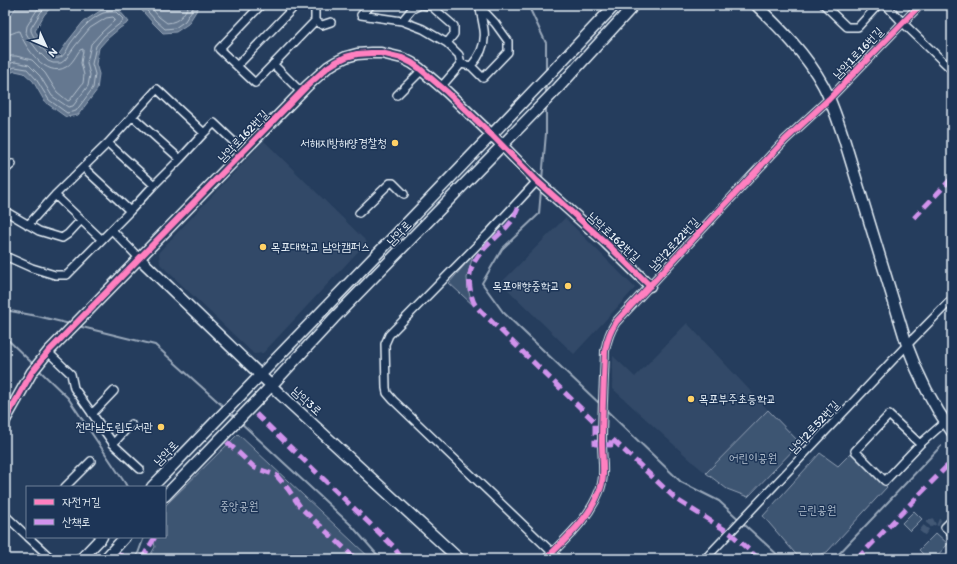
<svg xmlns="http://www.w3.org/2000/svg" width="957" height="564" font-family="Itim,'Poor Story',sans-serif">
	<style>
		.built { fill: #334a68 }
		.green { fill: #3e5472; stroke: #93a2b5 }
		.water { fill: #657890; stroke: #99a8ba }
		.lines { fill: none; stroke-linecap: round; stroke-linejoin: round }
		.shore { stroke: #b4c1ce; stroke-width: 1 }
		.stream { stroke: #99a8ba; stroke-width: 2 }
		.street-tunnel { stroke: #425874; stroke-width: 7; stroke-dasharray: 7 3.5; stroke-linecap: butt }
		.street-casing { stroke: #e8f1f8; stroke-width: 10 }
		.secondary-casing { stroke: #e8f1f8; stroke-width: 13 }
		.street { stroke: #1d3557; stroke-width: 7 }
		.secondary { stroke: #1d3557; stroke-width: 10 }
		.quiet { stroke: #d193ec; stroke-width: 5; stroke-dasharray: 10 5; stroke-linecap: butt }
		.cycleway-casing { stroke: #1d3557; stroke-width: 8 }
		.cycleway { stroke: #ff80c0; stroke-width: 6 }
		.poi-dot { fill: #ffd166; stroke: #1d3557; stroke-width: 1.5 }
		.labels { text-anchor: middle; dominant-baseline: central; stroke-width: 3; stroke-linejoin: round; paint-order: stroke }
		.street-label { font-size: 12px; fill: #e8f1f8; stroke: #1d3557 }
		.poi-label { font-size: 12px; fill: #e8f1f8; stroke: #1d3557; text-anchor: end }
		.park-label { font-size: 12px; fill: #b5c2d0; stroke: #1d3557 }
	</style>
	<rect width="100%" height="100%" fill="#253d5d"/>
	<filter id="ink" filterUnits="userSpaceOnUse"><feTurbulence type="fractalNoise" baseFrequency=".025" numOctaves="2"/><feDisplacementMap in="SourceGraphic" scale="8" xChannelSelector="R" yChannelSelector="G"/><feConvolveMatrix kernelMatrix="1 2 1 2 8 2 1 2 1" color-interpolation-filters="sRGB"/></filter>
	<g filter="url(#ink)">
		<path class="built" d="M264,141L367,242L263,353L254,354L160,264L159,252Z
			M565,218L635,288L574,354L501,283Z
			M687,323L768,410L706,473L695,464L612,388L613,356L635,377Z"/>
		<path class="green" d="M473,255L467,278L468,290L474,306L449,283Z
			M768,410L800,443L748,497L727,489L706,473Z
			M238,434L370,558V559H148L155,547L153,537H165V506Z
			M820,453L838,466L851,453L887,487L827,552L810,559H800L763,516Z
			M914,511L922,519L910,531L902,523Z
			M936,533L948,544L934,559H928L919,550Z"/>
		<path class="water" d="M18,5H53L44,15L35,31L45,45L54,54H59L68,41L83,22L103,9L117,8L125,17L129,22L120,28L107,39L99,48L96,64L99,74L97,90L78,115L66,117L45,102L33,81L24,73L15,71L7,74L5,80V23Z
			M137,5H200L188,24L176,32L163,33L153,23Z"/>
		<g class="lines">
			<path class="shore" d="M142,5L155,20L165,29L175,28L185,21L195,5
				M149,5L159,17L167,23C180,22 183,15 189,5
				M5,35C11,35 16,31 19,31C25,47 46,79 66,67C73,63 76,55 80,50L83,49V51L81,63L84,75L83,83L70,100L68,101L57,92L45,73L32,60L16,56H11L5,59
				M5,65L15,62L29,65L40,76L52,96L68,107L73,106L88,86L90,75L87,63L91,44L101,33L114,21L115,19L113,17L106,18L90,28L75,46L65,60L61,63H53L48,61L38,51L31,42L26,33L27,26L37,10L41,5
				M5,71L15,67L27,69L36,79L49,100L67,113L76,111L93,88L95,74L92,64L96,46L104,36L122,22L123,19L116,12C112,12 107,12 103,13C89,19 79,32 70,44C68,48 65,55 61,57C51,64 34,39 31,31V28L41,12L48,5"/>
			<path class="stream" d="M528,5L546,43V72
				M546,94V82
				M542,180L546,133V106
				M541,190L539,214L502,249L482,283L503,312L601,405
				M5,310L37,316L70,324
				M78,326L155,345L224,407
				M5,337L33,364
				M38,369L68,398L125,483L127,487
				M604,408L681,482L719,501L782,559
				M228,411L236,418
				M240,422L351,525L381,559
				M136,559L144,537
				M834,559L941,446"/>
			<path class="street-tunnel" d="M922,533L929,524L935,521L940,523"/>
			<defs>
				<path id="street" d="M261,5L219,49L255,83L315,21V8L317,5
					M371,5L361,15L402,21L423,29L447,43L459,55L461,64
					M423,5L431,6L454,26V34L447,43
					M824,5L847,27H858L878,5
					M886,5L903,23L952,70
					M315,21L322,25L331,22
					M402,21L412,9L420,5
					M273,64L301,92
					M237,66L296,5
					M471,66C480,56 486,44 484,30C483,23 481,15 480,8
					M441,87L461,64L471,66L483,78L508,52V41L495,23L478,5
					M397,95L422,70
					M132,116L180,159L154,185
					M204,133L214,123L233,141
					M108,143L154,185L130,211
					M5,170L12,164
					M537,181L490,232L389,335L385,344L386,388L387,393L393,400L559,559
					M55,195L101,239
					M5,211L39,231L62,238L68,234L81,220
					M359,213L390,183H393L404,194
					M28,225L55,195L108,143L157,89L204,133L180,159
					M112,230L140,259
					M5,256L32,268L55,275H67L130,211L84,168
					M48,352L71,374L74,388L115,446L140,469
					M92,414L114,391
					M113,444L131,424
					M920,444L889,415L855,451L885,481L920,444L945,422
					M65,487L91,461
					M5,515L27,536
					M952,520L945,527L952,533
					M28,537L52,559
					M546,559C565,539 589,519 599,492C606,477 602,459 602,443C602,413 604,382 605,351C607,340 610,331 616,322L785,140L829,99L920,5
					M705,559L907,345L952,299"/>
				<path id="secondary" d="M756,5C781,29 806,54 823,85C832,102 838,121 844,139L907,345C918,376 933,405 952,432
					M140,259L280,394L459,559
					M5,420L32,372L48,352L307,86L328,67L336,62L346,57L357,54L371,53H381L402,58L412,63L419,68L447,92L492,135L537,181L606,243L650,286
					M152,487C307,327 462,167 615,5
					M165,496L272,385L334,318L558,88L634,5
					M81,559L102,537
					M105,559L125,537"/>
			</defs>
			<use href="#street" class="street-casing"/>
			<use href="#secondary" class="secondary-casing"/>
			<use href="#street" class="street"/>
			<use href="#secondary" class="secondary"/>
			<path class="quiet" d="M518,208C516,213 514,218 511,222C494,243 465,256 470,288C471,294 472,301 476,306C480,311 486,316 491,321L595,422V444L611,445V438L677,500L730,533L759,559
				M914,218L952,178
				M256,414L393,546L402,559
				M227,442L255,468L276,475L288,489L301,508L356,559
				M120,559L121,553
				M142,559L155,537
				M857,559L952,461"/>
			<defs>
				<path id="cycleway" d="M5,420L32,372L48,352L307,86L328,67L336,62L346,57L357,54L371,53H381L402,58L412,63L419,68L447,92L492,135L537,181L606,243L650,286
					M546,559C565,539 589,519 599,492C606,477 602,459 602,443C602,413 604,382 605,351C607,340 610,331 616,322L785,140L829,99L920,5"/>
			</defs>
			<use href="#cycleway" class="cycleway-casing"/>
			<use href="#cycleway" class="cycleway"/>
		</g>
	</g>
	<g class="poi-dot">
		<circle cx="395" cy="143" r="4"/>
		<circle cx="263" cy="247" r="4"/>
		<circle cx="568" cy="286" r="4"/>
		<circle cx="691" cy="399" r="4"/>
		<circle cx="161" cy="427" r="4"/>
	</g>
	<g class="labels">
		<g class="street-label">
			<text transform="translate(858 53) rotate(-46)">남악1로16번길</text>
			<text transform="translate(243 136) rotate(-46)">남악로162번길</text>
			<text transform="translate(399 233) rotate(-46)">남악로</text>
			<text transform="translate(614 237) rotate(43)">남악로162번길</text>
			<text transform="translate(674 244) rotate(-47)">남악2로22번길</text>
			<text transform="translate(307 401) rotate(43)">남악3로</text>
			<text transform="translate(814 427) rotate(-47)">남악2로52번길</text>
			<text transform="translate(166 453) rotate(-46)">남악로</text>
		</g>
		<g class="poi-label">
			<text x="387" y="143">서해지방해양경찰청</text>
			<text x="271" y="247" text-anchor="start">목포대학교 남악캠퍼스</text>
			<text x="560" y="286">목포애향중학교</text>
			<text x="699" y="399" text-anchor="start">목포부주초등학교</text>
			<text x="153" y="427">전라남도립도서관</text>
		</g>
		<g class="park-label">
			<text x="753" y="458">어린이공원</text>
			<text x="239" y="506">중앙공원</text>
			<text x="817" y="510">근린공원</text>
		</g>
	</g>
	<rect width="957" height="564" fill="none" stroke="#1d3557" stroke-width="20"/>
	<rect x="10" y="10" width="937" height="544" fill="none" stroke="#e8f1f8" stroke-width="1.5" filter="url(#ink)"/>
	<rect x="26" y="486" width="140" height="52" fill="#1d3557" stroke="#6e8097"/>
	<rect x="34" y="499" width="20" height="6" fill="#ff80c0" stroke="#6e8097"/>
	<text x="62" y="506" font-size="12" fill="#e8f1f8">자전거길</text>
	<rect x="34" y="519" width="20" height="6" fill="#d193ec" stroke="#6e8097"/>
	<text x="62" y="526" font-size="12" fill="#e8f1f8">산책로</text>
	<g transform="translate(46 46) rotate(134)" stroke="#1d3557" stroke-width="3" paint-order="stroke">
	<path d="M0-3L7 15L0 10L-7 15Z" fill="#e8f1f8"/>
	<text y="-6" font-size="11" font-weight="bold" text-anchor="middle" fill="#e8f1f8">N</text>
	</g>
</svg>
